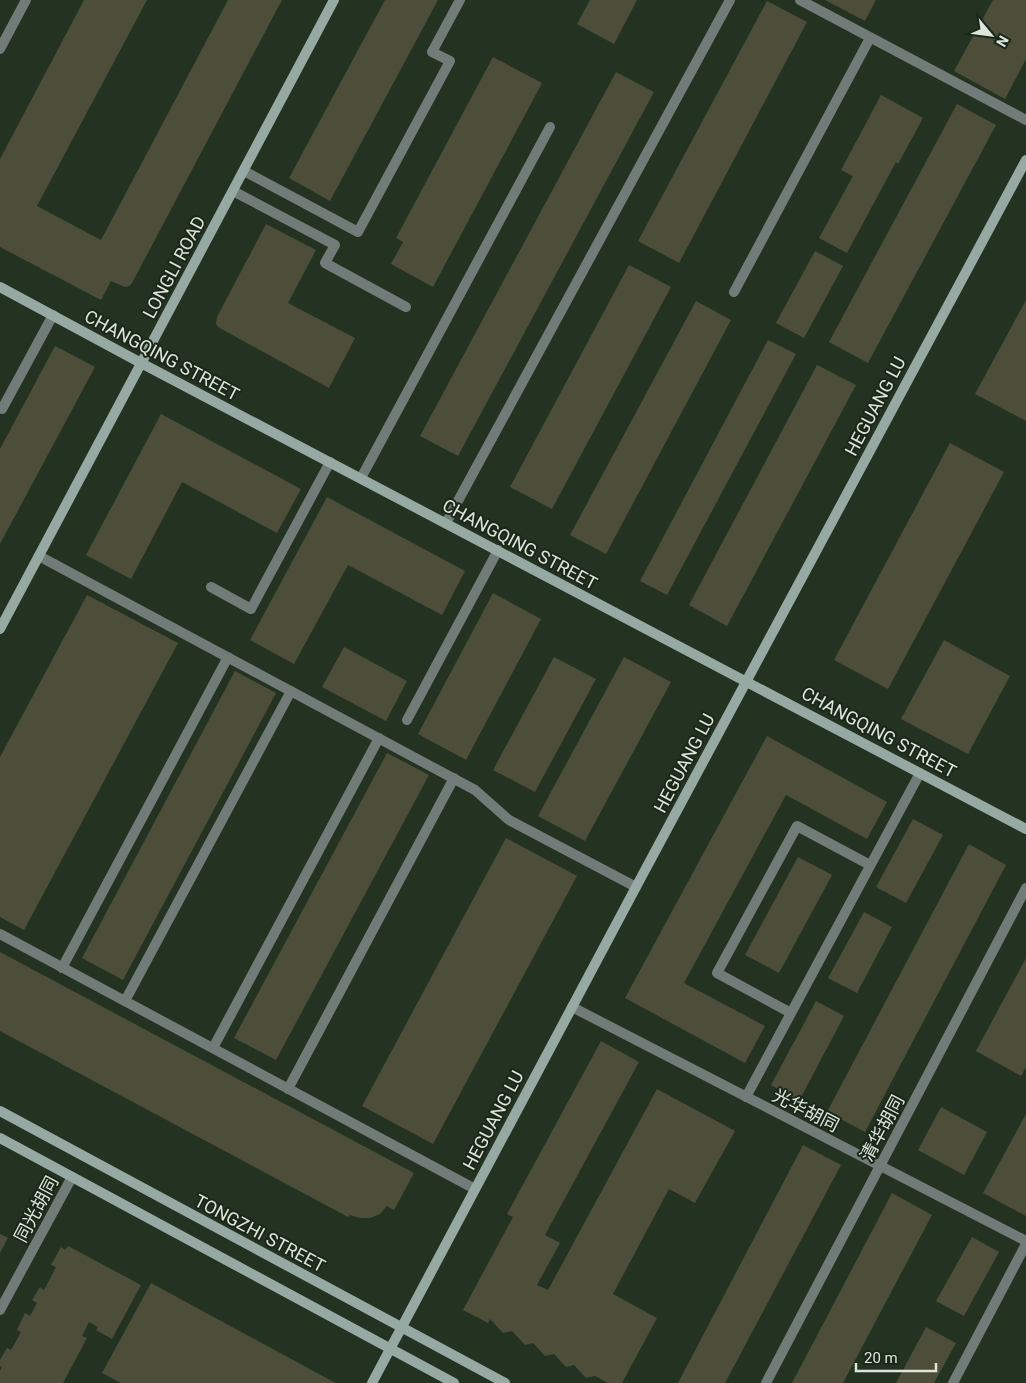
<svg xmlns="http://www.w3.org/2000/svg" width="1026" height="1383" font-family="Roboto,'Noto Sans SC',sans-serif">
	<style>
		.building { fill: #4c4e39 }
		.lines { fill: none; stroke-linecap: round; stroke-linejoin: round }
		.lane { stroke: #717c78; stroke-width: 10 }
		.street { stroke: #717c78; stroke-width: 10 }
		.secondary { stroke: #96a9a2; stroke-width: 10 }
		.labels { text-anchor: middle; dominant-baseline: central; stroke-width: 4; stroke-linejoin: round; paint-order: stroke }
		.street-label { font-size: 18px; fill: #dee6dc; stroke: #1b2819 }
	</style>
	<rect width="100%" height="100%" fill="#243222"/>
	<path class="building" d="M84,0H147L37,206L101,240L228,0H282L132,283L129,286L125,287L111,281L101,300L0,247V159Z
		M385,0H438L330,201L289,178Z
		M590,0H637L614,44L577,24Z
		M825,0H876L865,21Z
		M993,0H1026V59L1005,99L954,71Z
		M767,1L807,22L679,263L638,241Z
		M493,57L542,83L433,287L391,264L403,242L396,238Z
		M616,72L654,92L458,456L420,436Z
		M881,95L923,118L898,164L896,162L847,253L819,238L853,176L841,170Z
		M957,104L996,125L868,363L829,342Z
		M266,224L316,250L288,303L355,338L329,388L218,327L216,324L217,317Z
		M815,251L843,266L804,338L776,323Z
		M629,265L671,287L552,509L510,487Z
		M1026,300V421L975,394Z
		M696,301L731,320L606,554L570,535Z
		M768,340L796,354L667,595L640,581Z
		M55,346L95,367L0,544V449Z
		M817,365L856,385L727,626L689,605Z
		M161,414L301,489L277,533L182,482L131,579L86,555Z
		M950,443L1004,472L888,689L834,660Z
		M327,497L465,571L442,615L348,565L294,664L250,640Z
		M493,593L541,619L466,760L418,734Z
		M87,595L178,643L24,930L0,917V757Z
		M944,640L1010,676L968,754L901,719Z
		M344,647L407,681L386,721L322,687Z
		M554,657L596,679L535,792L493,770Z
		M624,657L671,682L585,841L538,816Z
		M235,671L276,693L123,980L82,958Z
		M767,736L887,802L867,839L786,795L684,983L765,1026L745,1063L625,998Z
		M387,753L429,775L276,1060L234,1038Z
		M913,819L943,835L906,903L876,887Z
		M506,838L577,876L433,1144L362,1106Z
		M969,844L1006,865L865,1132L827,1112Z
		M798,857L832,875L779,973L745,955Z
		M864,912L892,927L857,993L828,978Z
		M0,952L414,1173L394,1210L387,1206L380,1214L370,1218H360L350,1215L348,1217L0,1031Z
		M1026,958V1067L1021,1076L976,1051Z
		M816,1001L844,1016L799,1101L771,1085Z
		M601,1041L639,1062L545,1235L560,1243L537,1285L548,1290L657,1089L735,1131L695,1203L669,1189L613,1294L657,1318L622,1383H608L595,1376L586,1378L574,1365L566,1367L554,1354L545,1356L533,1343L525,1345L512,1331L503,1333L490,1319L488,1323L463,1310L513,1217L507,1214Z
		M941,1107L987,1132L964,1175L918,1150Z
		M1026,1114V1216L983,1193Z
		M803,1145L841,1165L725,1383H678Z
		M892,1193L932,1215L843,1383H792Z
		M0,1234L8,1238L0,1253Z
		M972,1237L999,1252L964,1316L936,1301Z
		M68,1246L141,1285L112,1339L96,1330L98,1327L89,1322L82,1336L87,1338L63,1383H0V1371L2,1367L0,1366V1360L7,1348L11,1350L21,1332L17,1330L25,1313L30,1316L37,1303L32,1300L40,1287L44,1290L56,1267L51,1265L61,1247L65,1250Z
		M151,1283L317,1373L336,1383H121L102,1373Z
		M926,1327L956,1343L934,1383H896Z"/>
	<g class="lines">
		<path class="lane" d="M800,0L1026,120
			M0,49L26,0
			M244,171L358,232L450,61L432,52L460,0
			M233,191L335,245L325,263L406,307
			M734,292L870,38
			M2,409L53,315
			M361,478L550,127
			M446,523L730,0
			M39,556L475,790L509,820L636,887
			M211,587L251,609L330,462
			M407,720L498,550
			M0,934L475,1189
			M62,968L228,657
			M125,1001L291,691
			M572,1007L1026,1241
			M791,1013L717,973L797,826L870,865
			M213,1048L379,738
			M288,1089L454,778
			M746,1097L920,773
			M766,1383L1026,888
			M953,1383L1026,1244"/>
		<path class="street" d="M0,1310L72,1177"/>
		<path class="secondary" d="M0,287L141,363L1026,829
			M0,629L334,0
			M0,1111L505,1383
			M0,1138L454,1383
			M372,1383L636,887L1026,160"/>
	</g>
	<g class="labels">
		<g class="street-label">
			<text transform="translate(174 267) rotate(-62)">LONGLI ROAD</text>
			<text transform="translate(162 355) rotate(28)">CHANGQING STREET</text>
			<text transform="translate(875 406) rotate(-62)">HEGUANG LU</text>
			<text transform="translate(520 544) rotate(28)">CHANGQING STREET</text>
			<text transform="translate(879 732) rotate(28)">CHANGQING STREET</text>
			<text transform="translate(684 763) rotate(-62)">HEGUANG LU</text>
			<text transform="translate(806 1110) rotate(27)">光华胡同</text>
			<text transform="translate(493 1120) rotate(-62)">HEGUANG LU</text>
			<text transform="translate(882 1128) rotate(-62)">清华胡同</text>
			<text transform="translate(36 1209) rotate(-62)">同光胡同</text>
			<text transform="translate(260 1233) rotate(28)">TONGZHI STREET</text>
		</g>
	</g>
	<g transform="translate(991 35) rotate(119)" stroke="#1b2819" stroke-width="4" paint-order="stroke">
	<path d="M0-4L9 19L0 12L-9 19Z" fill="#dee6dc"/>
	<text y="-8" font-size="14" font-weight="bold" text-anchor="middle" fill="#dee6dc">N</text>
	</g>
	<path d="M856 1363v8h80v-8" fill="none" stroke="#dee6dc" stroke-width="2.5"/>
	<text x="864" y="1363" font-size="15" fill="#dee6dc" stroke="#1b2819" stroke-width="4" paint-order="stroke">20 m</text>
</svg>
